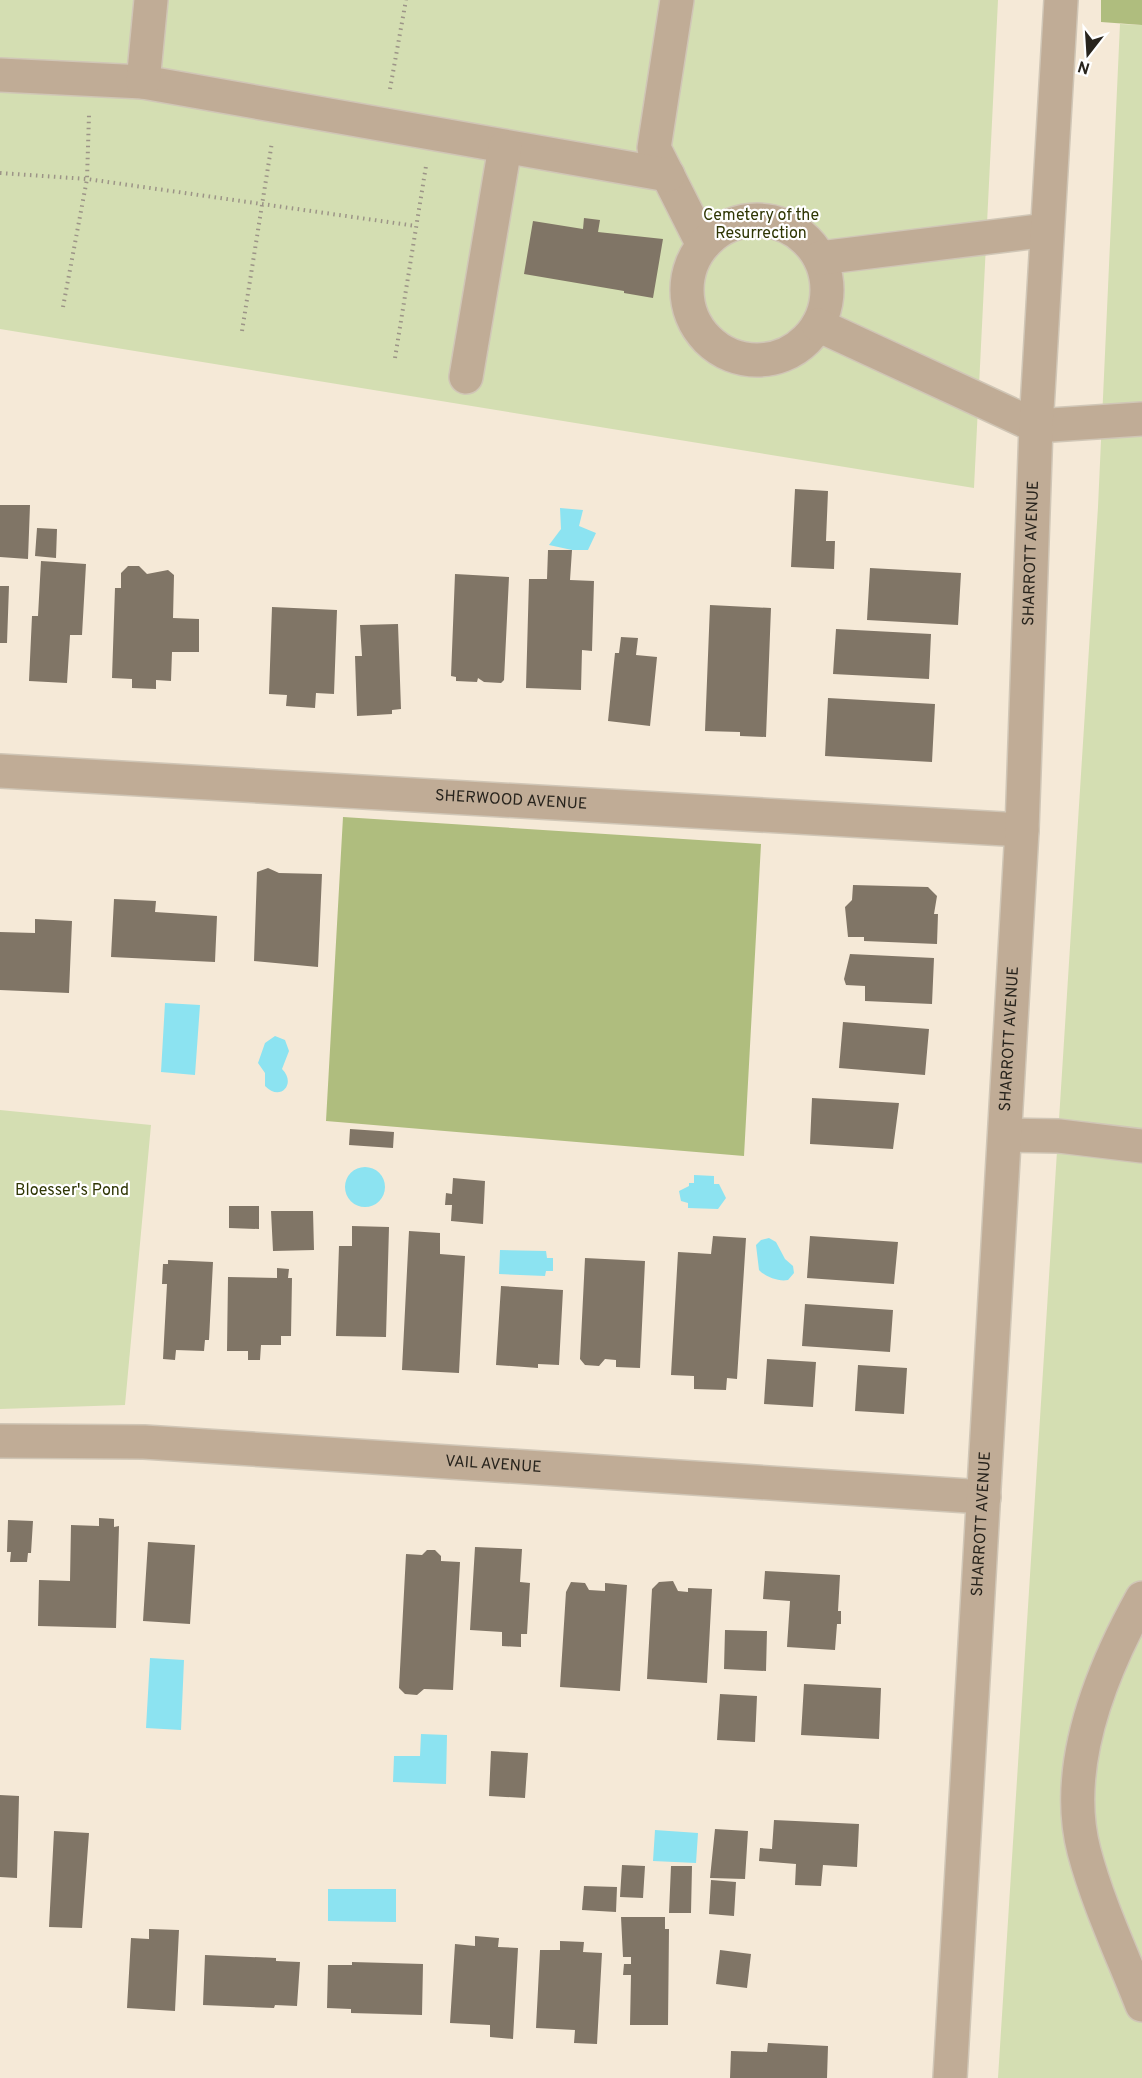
<svg xmlns="http://www.w3.org/2000/svg" width="1142" height="2078" font-family="Overpass,sans-serif">
	<style>
		.green { fill: #d4deb2 }
		.forest { fill: #afbd7e }
		.water { fill: #8ce3f1 }
		.building { fill: #807566 }
		.lines { fill: none; stroke-linecap: round; stroke-linejoin: round }
		.minor-casing { stroke: #d0c6b6; stroke-width: 36 }
		.path { stroke: #9c9487; stroke-width: 4; stroke-dasharray: 1.5 4.5; stroke-linecap: butt }
		.minor { stroke: #c0ac96; stroke-width: 33 }
		.labels { text-anchor: middle; dominant-baseline: central; stroke-width: 4.5; stroke-linejoin: round; paint-order: stroke }
		.park-label { font-size: 16px; fill: #2e3503; stroke: #fff }
		.street-label { font-size: 16px; fill: #28241d; stroke: #fff }
	</style>
	<rect width="100%" height="100%" fill="#f5e9d7"/>
	<path class="green" d="M0,0H998L974,488L0,329Z
		M1120,24L1142,25V2078H998L1098,507Z
		M0,1110L151,1125L125,1405L0,1409Z"/>
	<path class="forest" d="M1101,0H1142V25L1101,22Z
		M343,817L761,844L744,1156L326,1121Z"/>
	<path class="water" d="M560,508L583,510L579,526L596,533L588,550H572L549,545L561,529Z
		M165,1003L200,1005L195,1075L161,1072Z
		M275,1036L285,1040L289,1051L282,1069C297,1084 280,1102 265,1086V1073L258,1063L265,1043Z
		M345 1187a20 20 0 1 1 40 0a20 20 0 1 1-40 0Z
		M694,1175L714,1176V1184H719L726,1198L718,1209L688,1208V1203L681,1201L679,1191L689,1186V1183H694Z
		M769,1238L776,1242L785,1259L793,1266L794,1273L788,1280C779,1282 765,1277 759,1270L756,1245L761,1240Z
		M500,1250L546,1251L547,1258H553V1271H546L545,1276L499,1274Z
		M150,1658L184,1660L181,1730L146,1728Z
		M421,1734L447,1735L446,1784L393,1782L394,1756H420Z
		M655,1830L698,1833L696,1863L653,1861Z
		M328,1889H396V1922L328,1921Z"/>
	<path class="building" d="M584,218L600,220L598,232L663,239L653,298L624,293V291L524,274L533,221L583,229Z
		M795,489L828,491L826,541H835L834,569L791,567Z
		M0,505H30L28,559L0,557Z
		M37,528L57,529L56,558L35,556Z
		M548,550H572L570,580L594,581L592,651L582,650L581,690L526,688L529,579H547Z
		M41,561L86,564L82,635H70L67,683L29,681L32,616H38Z
		M128,566H139L147,574L168,570L174,575L173,618L199,619V652H172L171,681L156,680V689L132,688V679L112,678L115,588H121V573Z
		M870,568L961,573L958,625L867,620Z
		M455,574L509,577L504,680L501,683L484,682L478,678L477,682L456,681V677L451,676Z
		M0,586H9L7,643H0Z
		M710,605L771,608L766,737L740,736V732L705,731Z
		M272,607L337,610L334,694L316,693L315,708L286,706L287,695L269,694Z
		M398,624L401,709L392,710V714L357,716L355,656H362L360,625Z
		M836,629L931,634L929,679L833,674Z
		M621,637L638,638L636,655L657,657L650,726L608,721L615,653H619Z
		M828,698L935,704L932,762L825,756Z
		M268,868L279,873L322,874L318,967L254,961L257,872Z
		M853,885L928,887L937,896L934,914H938L937,944L864,941V937H848L845,907L852,900Z
		M114,899L156,901L155,912L217,916L215,962L111,957Z
		M35,919L72,921L69,993L0,990V932L35,933Z
		M850,954L934,958L932,1004L865,1001V986L846,985L844,979Z
		M843,1022L929,1029L925,1075L839,1068Z
		M812,1098L899,1103L893,1149L810,1144Z
		M350,1129L394,1132L393,1148L349,1145Z
		M453,1178L485,1181L483,1224L451,1221L452,1205H445L446,1193L452,1194Z
		M229,1206H259V1229L229,1228Z
		M271,1211H313L314,1250L273,1251Z
		M352,1226L389,1227L386,1337L336,1336L339,1246H352Z
		M409,1231L440,1233V1254L465,1256L459,1373L402,1370Z
		M713,1236L746,1238L737,1379L727,1378L726,1390L694,1389V1376L671,1375L678,1252L711,1254Z
		M810,1236L898,1242L894,1284L807,1278Z
		M585,1258L645,1261L640,1368L616,1367V1360L605,1359L599,1366L585,1365L580,1359Z
		M168,1260L213,1262L209,1340H205L204,1351L176,1350L175,1360L163,1359L167,1284H162L163,1264H168Z
		M277,1268L289,1269L288,1278H292L291,1336H281V1345H261L260,1360H248V1351H227L228,1277L277,1278Z
		M501,1286L563,1290L559,1365L538,1364V1368L496,1365Z
		M805,1304L893,1310L890,1352L802,1346Z
		M767,1359L816,1362L813,1407L764,1404Z
		M858,1365L907,1368L904,1414L855,1411Z
		M99,1518L114,1519V1527L119,1526L116,1628L38,1626L39,1580L70,1581L71,1525L99,1526Z
		M8,1520L33,1521L31,1553H28L27,1562H10L11,1552H7Z
		M148,1542L195,1545L190,1624L143,1621Z
		M475,1547L522,1549L520,1582L530,1583L527,1634H521V1647L502,1646V1632L470,1630Z
		M427,1550H435L441,1556V1561L460,1562L453,1690L424,1689L417,1695L405,1694L399,1688L406,1554L422,1555Z
		M765,1571L840,1575L838,1611H841V1624H837L835,1650L787,1647L790,1601L763,1599Z
		M673,1581L678,1591L688,1592V1588L712,1589L707,1683L647,1679L652,1589L659,1582Z
		M571,1582L585,1583L589,1590L605,1591V1583L627,1585L620,1691L560,1687L566,1592Z
		M725,1630L767,1631L766,1671L724,1669Z
		M804,1684L881,1688L879,1739L801,1735Z
		M720,1694L757,1696L755,1742L717,1740Z
		M491,1751L528,1753L525,1798L489,1796Z
		M0,1795L19,1796L17,1878L0,1877Z
		M774,1820L859,1824L857,1867L823,1865L821,1886L795,1885L796,1864L759,1861L760,1848L772,1849Z
		M715,1829L748,1831L745,1879L710,1878Z
		M54,1831L89,1833L82,1928L49,1927Z
		M622,1865L645,1866L643,1898L620,1897Z
		M671,1866H692L691,1913H669Z
		M711,1880L736,1882L734,1916L709,1914Z
		M584,1886L617,1887L616,1912L582,1910Z
		M621,1917H665V1929H669L668,2025H630L631,1975H623L624,1964H631V1957H623Z
		M149,1929L179,1930L175,2011L127,2008L131,1938L149,1939Z
		M475,1936L499,1938L498,1947L518,1948L513,2039L490,2037V2025L450,2023L455,1944L475,1946Z
		M560,1941L584,1942L583,1952L602,1953L597,2044L574,2043L575,2030L536,2028L540,1950H560Z
		M720,1950L751,1954L747,1988L716,1984Z
		M205,1955L276,1958V1961L300,1962L297,2006L275,2005L274,2008L203,2005Z
		M352,1962L423,1964L422,2015L351,2013V2009L327,2008L328,1965H352Z
		M768,2043L828,2046L827,2078H730L731,2051L767,2052Z"/>
	<g class="lines">
		<defs>
			<g id="minor">
				<path d="M677,0L654,148L703,245"/>
				<path d="M0,75L143,82L668,175"/>
				<path d="M143,82L151,0"/>
				<circle cx="757" cy="290" r="70"/>
				<path d="M820,258L1047,230"/>
				<path d="M818,325L1036,426L1142,419"/>
				<path d="M466,377L505,147"/>
				<path id="s1" d="M0,771L1022,830"/>
				<path d="M1005,1135L1059,1136L1142,1146"/>
				<path id="s2" d="M0,1441L144,1442L984,1497"/>
				<path d="M1142,1598C1102,1670 1062,1767 1084,1851C1098,1904 1122,1954 1142,2005"/>
				<path id="s3" d="M950,2078L1022,830L1036,426L1061,0"/>
			</g>
		</defs>
		<use href="#minor" class="minor-casing"/>
		<path class="path" d="M390,89L406,0
			M0,173L87,179L416,226
			M63,307L87,179L89,115
			M242,331L272,142
			M395,358L426,166"/>
		<use href="#minor" class="minor"/>
	</g>
	<g class="labels">
		<g class="park-label">
			<text x="761" y="216">Cemetery of the<tspan x="761" dy="18">Resurrection</tspan></text>
			<text x="72" y="1191">Bloesser's Pond</text>
		</g>
		<g class="street-label">
			<text stroke="none"><textPath href="#s3" startOffset="1527">SHARROTT AVENUE</textPath></text>
			<text stroke="none"><textPath href="#s1" startOffset="512">SHERWOOD AVENUE</textPath></text>
			<text stroke="none"><textPath href="#s3" startOffset="1041">SHARROTT AVENUE</textPath></text>
			<text stroke="none"><textPath href="#s2" startOffset="494">VAIL AVENUE</textPath></text>
			<text stroke="none"><textPath href="#s3" startOffset="555">SHARROTT AVENUE</textPath></text>
		</g>
	</g>
	<g transform="translate(1088 54) rotate(197)" stroke="#ffffff" stroke-width="4.5" paint-order="stroke">
	<path d="M0-4.5L10 22L0 15L-10 22Z" fill="#28241d"/>
	<text y="-9" font-size="16" font-weight="bold" text-anchor="middle" fill="#28241d">N</text>
	</g>
</svg>
